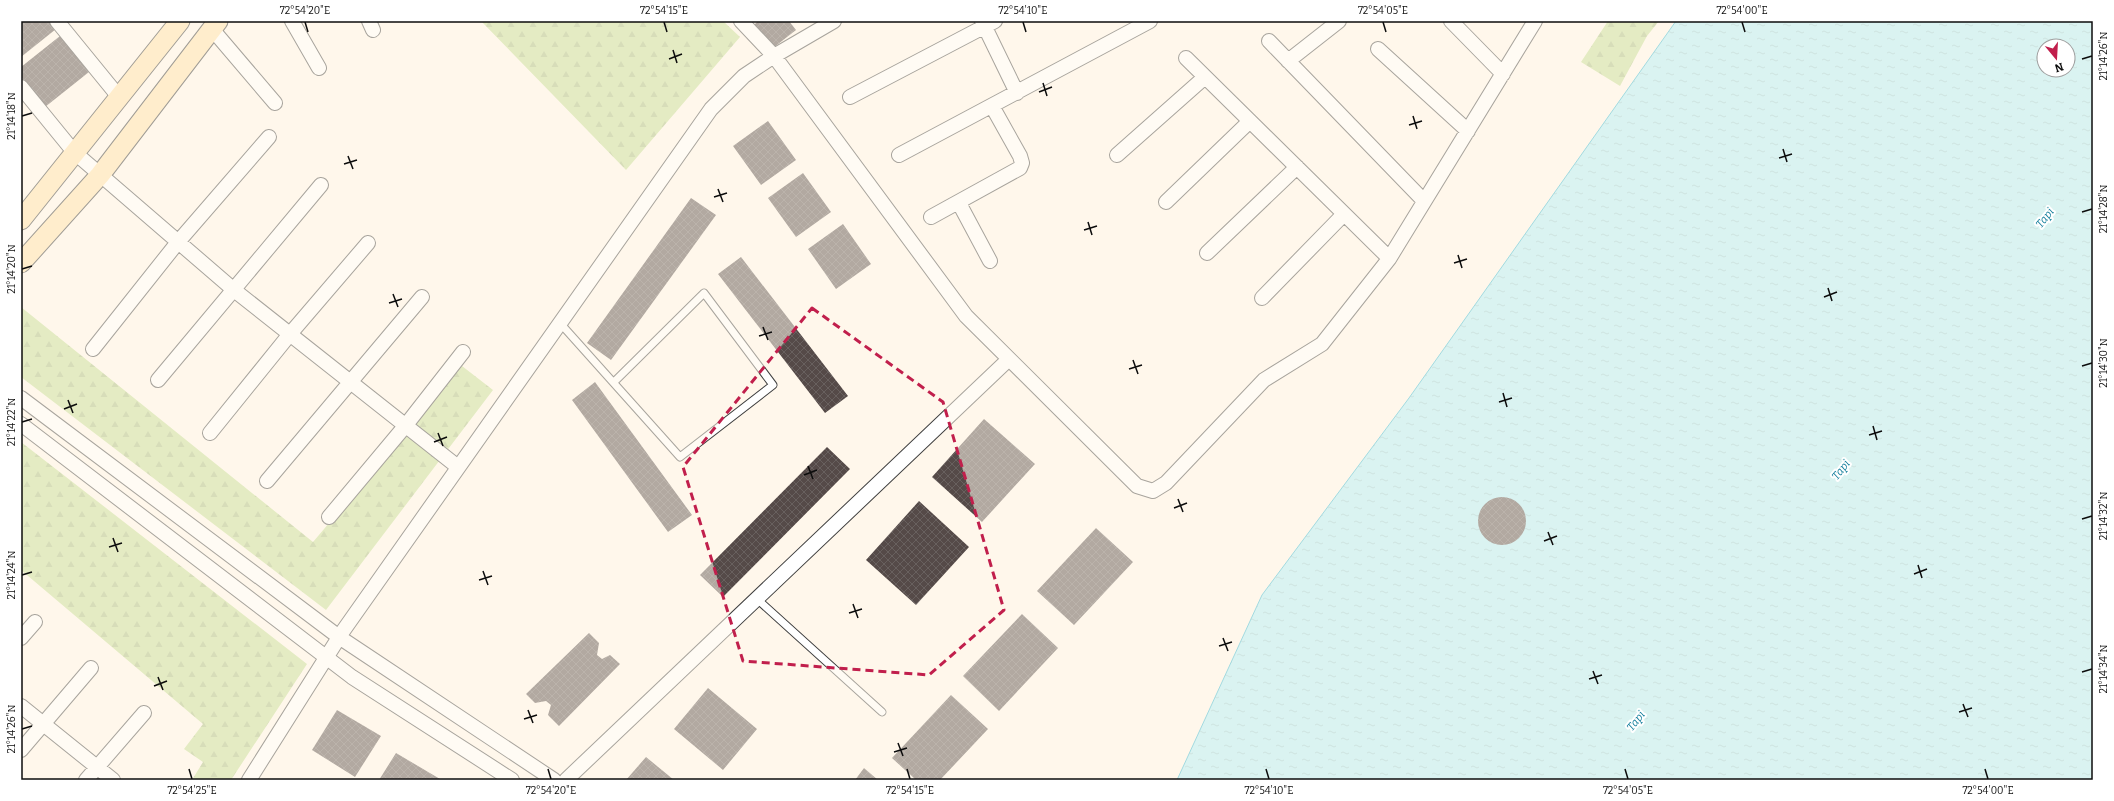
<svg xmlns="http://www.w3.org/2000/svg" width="2114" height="801" font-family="Bitter,serif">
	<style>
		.forest { fill: url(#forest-firs) }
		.water { fill: url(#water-ripples); stroke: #32b6d2; fill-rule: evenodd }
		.building { fill: url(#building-cross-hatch) }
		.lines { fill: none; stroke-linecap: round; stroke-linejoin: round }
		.lane-casing { stroke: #3f3f3f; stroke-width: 9 }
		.street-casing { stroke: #3f3f3f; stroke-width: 16 }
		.secondary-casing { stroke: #2e2e2e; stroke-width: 21 }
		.lane { stroke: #fff; stroke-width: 7 }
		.street { stroke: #fff; stroke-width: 14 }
		.secondary { stroke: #ffe1a6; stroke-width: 19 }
		.marked { fill: none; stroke: #c11f4c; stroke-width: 3; stroke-dasharray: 8 5; stroke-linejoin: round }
		.ticks { fill: none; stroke: #0c0c0c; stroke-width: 1.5 }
		.labels { text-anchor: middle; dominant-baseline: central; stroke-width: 4; stroke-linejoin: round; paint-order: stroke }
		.water-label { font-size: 11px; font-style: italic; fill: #117d9b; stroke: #fff }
		.neatline { fill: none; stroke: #0c0c0c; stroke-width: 1.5 }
		.ticks-label { font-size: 10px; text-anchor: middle; fill: #0c0c0c }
	</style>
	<defs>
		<pattern id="forest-firs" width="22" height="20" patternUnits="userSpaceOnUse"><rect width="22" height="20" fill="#c4dc92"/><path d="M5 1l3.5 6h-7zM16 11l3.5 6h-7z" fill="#a7bc7d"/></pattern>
		<pattern id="water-ripples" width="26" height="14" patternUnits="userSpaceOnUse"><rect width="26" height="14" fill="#aeedf8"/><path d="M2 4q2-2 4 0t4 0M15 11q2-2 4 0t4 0" fill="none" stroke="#94cad3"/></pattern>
		<pattern id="building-cross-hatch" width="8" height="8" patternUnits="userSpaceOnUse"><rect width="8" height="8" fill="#554a48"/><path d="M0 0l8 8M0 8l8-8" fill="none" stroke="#68605e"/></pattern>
	</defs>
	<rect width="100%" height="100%" fill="#fff7eb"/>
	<path class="forest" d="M481,21H723L740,37L626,170Z
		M1608,21H1659L1647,36L1620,86L1581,62Z
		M21,307L313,542L462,366L493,390L326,610L21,377Z
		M21,442L307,664L231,780H192L203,762L184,749L203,724L21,570Z"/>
	<path class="water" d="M1676,21H2093V780H1177L1262,595L1409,398ZM2044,46H2068V70H2044Z"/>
	<path class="building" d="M21,21H49L56,29L21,57Z
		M758,21H789L796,30L773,48L754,25Z
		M60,36L89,72L45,107L21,77V67Z
		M768,121L796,160L761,185L733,146Z
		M803,173L831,212L796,237L768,198Z
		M691,198L716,215L611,360L587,343Z
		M843,224L871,264L836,289L808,249Z
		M741,257L848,396L825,413L718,274Z
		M595,382L692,515L668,532L572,400Z
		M984,419L1035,464L982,522L932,477Z
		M827,447L850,469L723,597L700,575Z
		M1478 521a24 24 0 1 1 48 0a24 24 0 1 1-48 0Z
		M919,501L969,547L916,605L866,560Z
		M1096,528L1133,562L1074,625L1037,591Z
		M1022,614L1058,648L999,711L963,676Z
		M589,633L599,643L597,655L602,659L610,655L620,664L559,726L548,715L551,705L546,701L535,703L526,694Z
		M708,688L757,729L723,770L674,729Z
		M951,695L988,729L940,780H916L892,758Z
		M337,710L381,736L355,777L312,750Z
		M396,753L440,779L439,780H379Z
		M646,757L674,780H626Z
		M864,768L878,780H855Z"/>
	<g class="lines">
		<defs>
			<path id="lane" d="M560,323L680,457L773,385L704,293L614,382
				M757,599L882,712"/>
			<path id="street" d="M57,21L119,97
				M292,21L319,68
				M369,21L373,30
				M741,21L774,56L966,316L1137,486L1153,491L1166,483L1264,380L1322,344L1389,259L1535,21
				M982,21L1017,93
				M1451,21L1503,74
				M212,29L275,103
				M1269,41L1424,201
				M1378,49L1468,131
				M1186,58L1389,258
				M1288,61L1339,21
				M21,87L74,152L234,290L458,467
				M850,97L995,21
				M899,155L1150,21
				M1117,155L1205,77
				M1166,202L1250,121
				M959,203L990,261
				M931,217L1020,168L1022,163L1020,156L992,106
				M1207,253L1297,167
				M1262,298L1344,214
				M93,349L178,242L269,137
				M158,380L321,185
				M21,398L339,637L554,780
				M21,424L352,677L512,780
				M210,433L290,334L368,243
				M267,481L422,297
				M329,517L406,425L463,352
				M21,638L35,622
				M21,706L113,780
				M21,750L91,668
				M86,780L144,713
				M249,780L343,631L711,109L744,76L774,56L834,21
				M566,780L1009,359"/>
			<path id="secondary" d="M21,220L180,21
				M21,263L100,175L218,21"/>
		</defs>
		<use href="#lane" class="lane-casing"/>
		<use href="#street" class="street-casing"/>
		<use href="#secondary" class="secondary-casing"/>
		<use href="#lane" class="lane"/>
		<use href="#street" class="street"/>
		<use href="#secondary" class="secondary"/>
	</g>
	<path d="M0 0H2114V801H0ZM812,308L943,402L1004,610L929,675L743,661L683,467Z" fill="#fff7eb" fill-opacity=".55" fill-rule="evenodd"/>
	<path class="marked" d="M812,308L943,402L1004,610L929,675L743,661L683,467Z"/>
	<path class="ticks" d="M305,22L308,32M664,22L667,32M1023,22L1026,32M1383,22L1386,32M1742,22L1745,32M673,50L677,63M669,59L682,54M2082,59L2092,56M1043,83L1047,96M1039,92L1052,87M22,116L32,113M1413,116L1417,129M1409,125L1422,121M1783,149L1787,162M348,156L353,169M1779,158L1792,154M344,164L357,160M718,189L723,202M714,197L727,193M2082,212L2092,209M1088,222L1092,235M1084,230L1097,226M1458,255L1462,268M1454,263L1467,259M22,269L32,266M1828,288L1832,301M393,294L398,307M1824,297L1837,292M389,303L402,299M763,327L768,340M759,336L772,332M1133,360L1138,374M2082,366L2092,363M1129,369L1142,365M1503,393L1507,407M68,400L73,413M1499,402L1512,398M64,409L77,404M22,422L32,419M1873,426L1877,440M438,433L443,446M1869,435L1882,431M434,442L447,437M808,466L813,479M804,475L817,470M1178,499L1183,512M1174,508L1187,503M2082,519L2092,516M1548,532L1553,545M113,538L118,552M1544,541L1557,536M109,547L122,543M1918,565L1922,578M483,571L488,585M1914,574L1927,569M22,575L32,572M479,580L492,576M853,604L858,618M849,613L862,609M1223,638L1228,651M1219,646L1232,642M1593,671L1598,684M2082,672L2092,669M158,677L163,690M1589,679L1602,675M154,686L167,681M1963,704L1968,717M528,710L533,723M1959,712L1972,708M524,719L537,715M22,729L32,726M898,743L903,756M894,752L907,748M189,769L192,779M548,769L551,779M907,769L910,779M1266,769L1269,779M1625,769L1628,779M1985,769L1988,779"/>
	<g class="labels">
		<g class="water-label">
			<text transform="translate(2045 218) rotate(-51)">Tapi</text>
			<text transform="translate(1841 470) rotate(-51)">Tapi</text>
			<text transform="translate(1636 721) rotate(-51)">Tapi</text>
		</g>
	</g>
	<rect width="2114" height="801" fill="none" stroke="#ffffff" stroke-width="44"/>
	<g transform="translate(2056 58) rotate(162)"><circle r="19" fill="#ffffff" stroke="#9e9e9e"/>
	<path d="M0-3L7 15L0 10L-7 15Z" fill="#c11f4c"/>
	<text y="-6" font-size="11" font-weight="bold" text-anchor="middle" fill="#0c0c0c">N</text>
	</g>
	<rect x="22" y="22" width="2070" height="757" class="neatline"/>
	<g class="ticks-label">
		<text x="305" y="14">72°54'20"E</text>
		<text x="664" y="14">72°54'15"E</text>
		<text x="1023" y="14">72°54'10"E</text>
		<text x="1383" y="14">72°54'05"E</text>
		<text x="1742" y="14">72°54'00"E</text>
		<text transform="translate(2103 56) rotate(-90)" y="4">21°14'26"N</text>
		<text transform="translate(11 116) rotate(-90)" y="4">21°14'18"N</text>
		<text transform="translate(2103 209) rotate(-90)" y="4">21°14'28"N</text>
		<text transform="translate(11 269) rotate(-90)" y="4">21°14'20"N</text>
		<text transform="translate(2103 363) rotate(-90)" y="4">21°14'30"N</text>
		<text transform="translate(11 422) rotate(-90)" y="4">21°14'22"N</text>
		<text transform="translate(2103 516) rotate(-90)" y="4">21°14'32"N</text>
		<text transform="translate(11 575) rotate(-90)" y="4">21°14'24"N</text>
		<text transform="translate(2103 669) rotate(-90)" y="4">21°14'34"N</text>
		<text transform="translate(11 729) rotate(-90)" y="4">21°14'26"N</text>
		<text x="192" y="794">72°54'25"E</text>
		<text x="551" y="794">72°54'20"E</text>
		<text x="910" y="794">72°54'15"E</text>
		<text x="1269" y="794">72°54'10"E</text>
		<text x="1628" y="794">72°54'05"E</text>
		<text x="1988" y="794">72°54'00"E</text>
	</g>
</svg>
